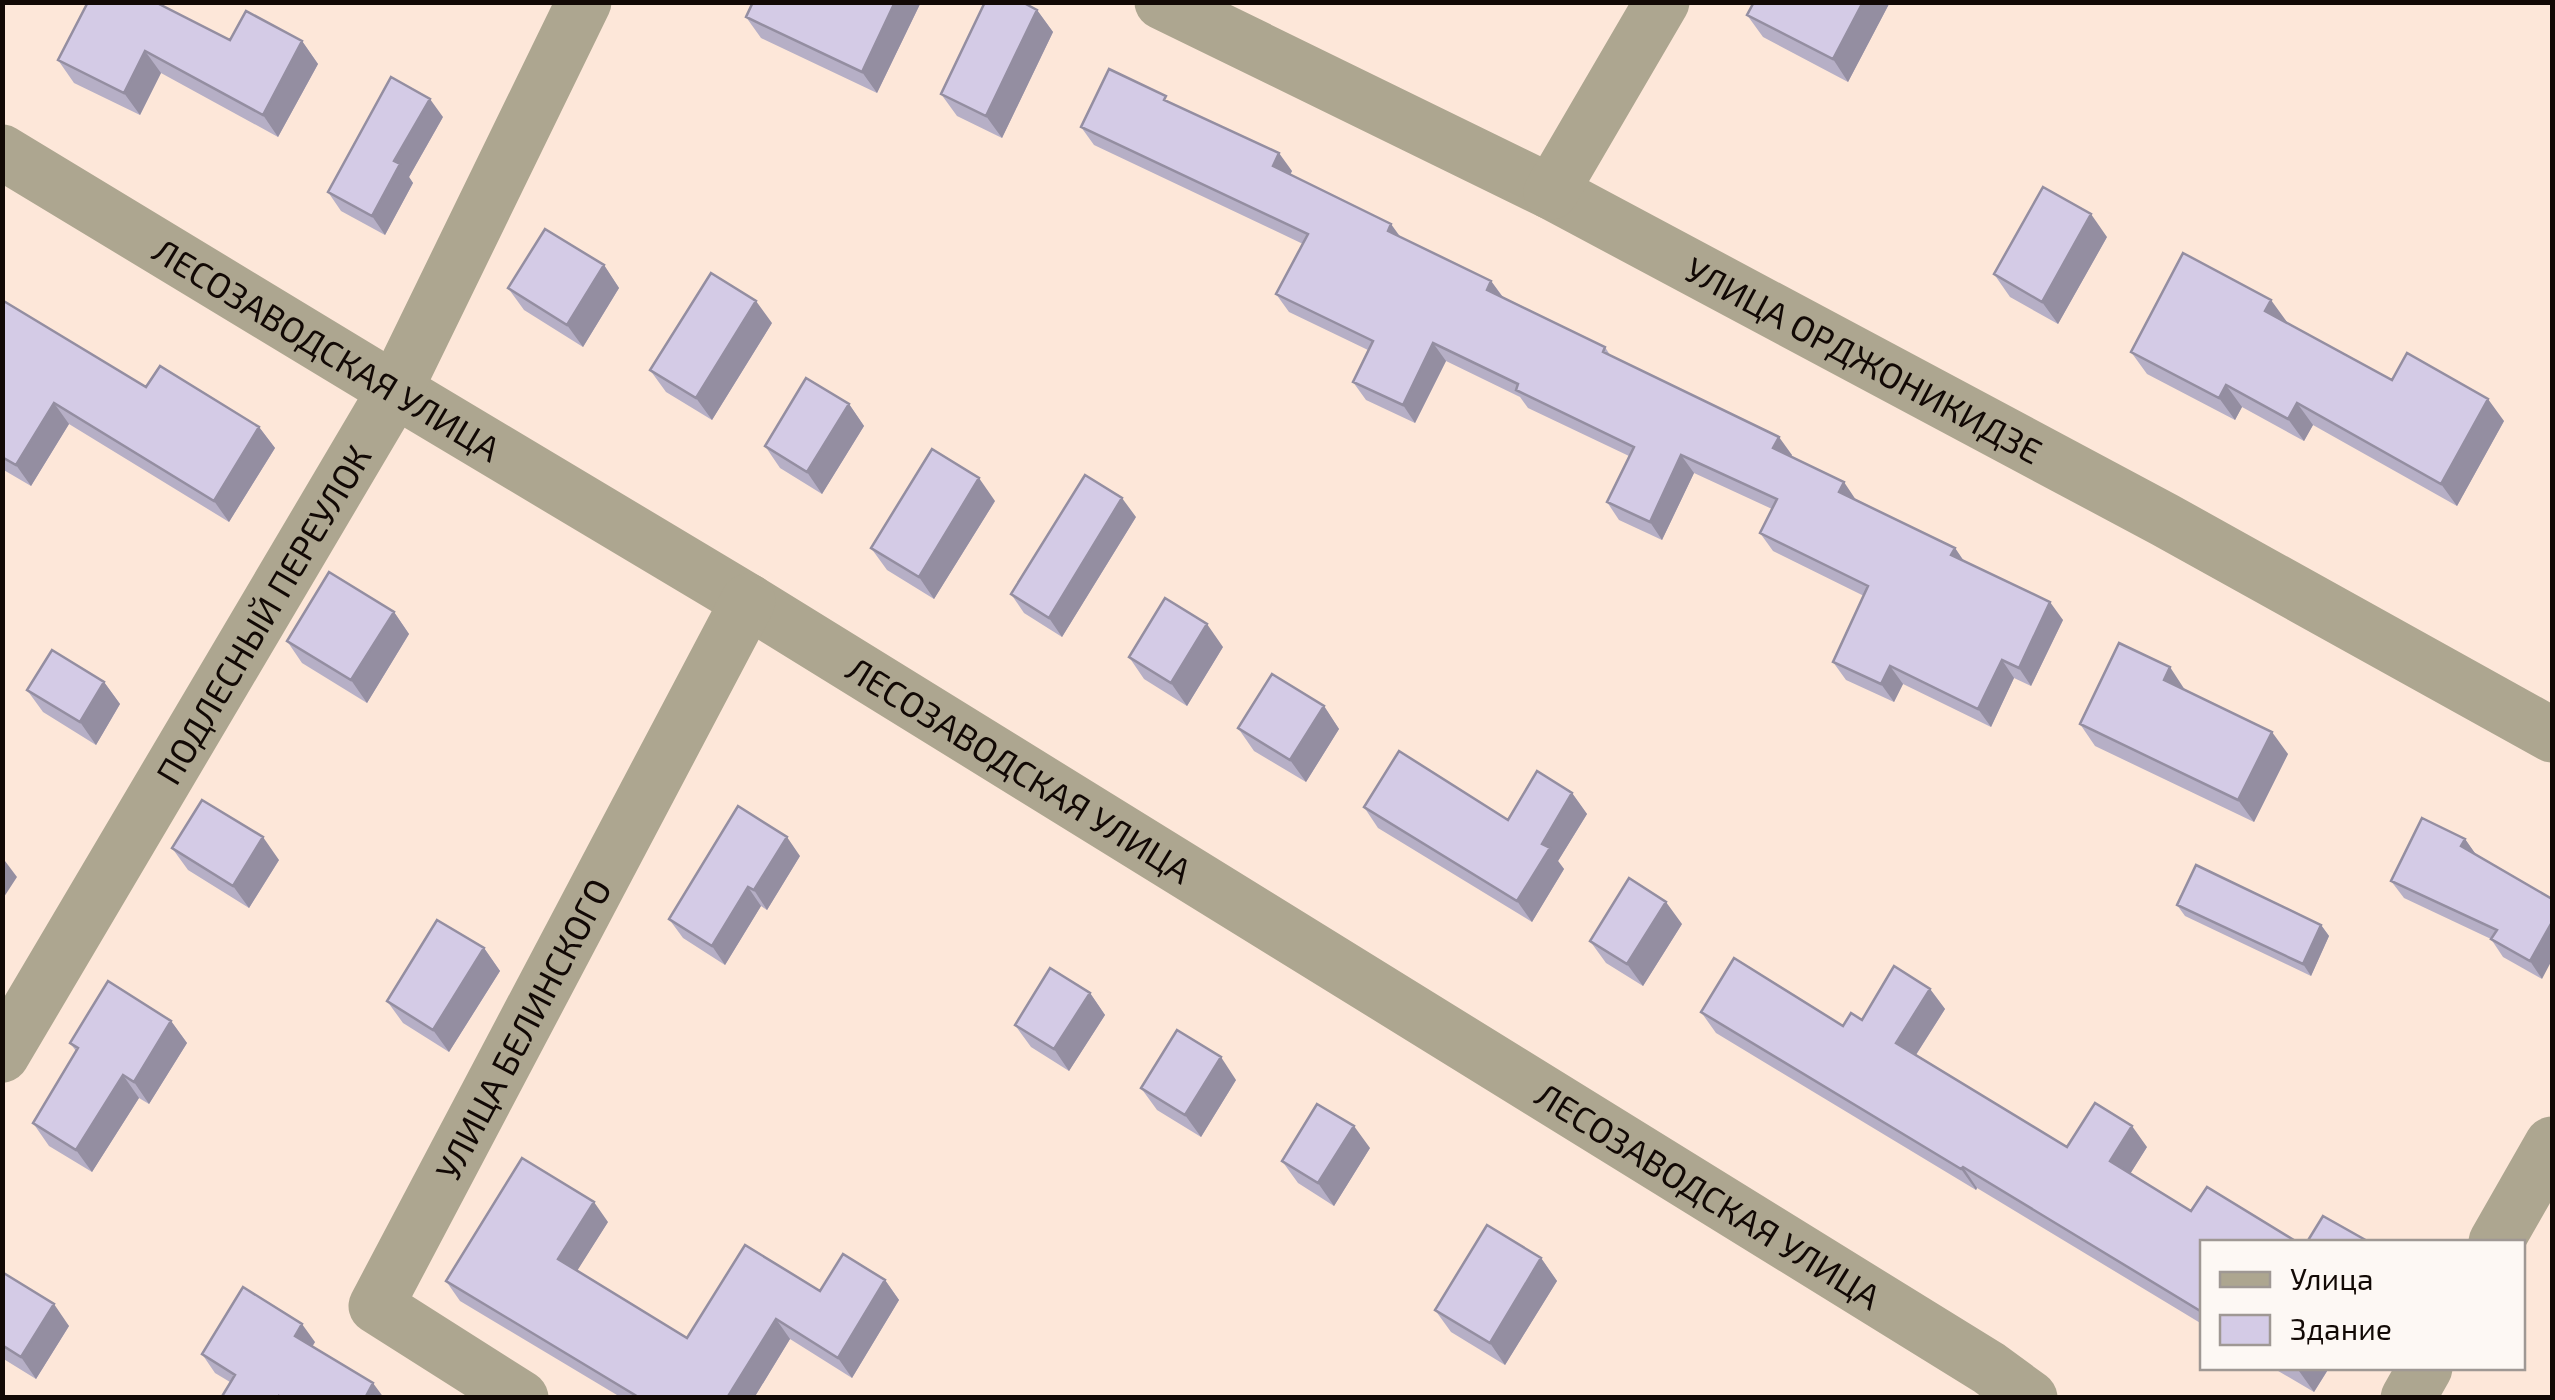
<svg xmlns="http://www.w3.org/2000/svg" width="2555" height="1400" font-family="'Exo 2',sans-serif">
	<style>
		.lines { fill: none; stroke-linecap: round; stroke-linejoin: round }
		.minor { stroke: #ada690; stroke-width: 55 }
		.wall { fill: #b6afc6 }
		.shaded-wall { fill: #948ea1 }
		.building { fill: #d4cbe6; stroke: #948ea1; stroke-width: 2.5 }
		.labels { text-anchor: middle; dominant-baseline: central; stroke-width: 10; stroke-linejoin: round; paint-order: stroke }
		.street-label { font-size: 35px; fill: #120905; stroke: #fdf8f4 }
	</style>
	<rect width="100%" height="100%" fill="#fde7d9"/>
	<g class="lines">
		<g class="minor">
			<path id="s1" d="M1162,2L1551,192L2165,520L2552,735"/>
			<path id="s2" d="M2,152L395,390L748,601L1989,1368L2030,1398"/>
			<path d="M1551,192L1662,2"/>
			<path id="s3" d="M2,1055L395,390L584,2"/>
			<path d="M2496,1242L2552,1144"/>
			<path id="s4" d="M521,1398L376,1306L748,601"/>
			<path d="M2408,1398L2425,1368"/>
		</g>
	</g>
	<path class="wall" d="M753,2H921L877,93L761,38L746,17Z
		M1889,4L1848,82L1763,37L1747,15Z
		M1037,10L1053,32L1002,138L957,116L941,94Z
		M230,40L302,41L318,64L278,137L161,73L140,115L74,83L58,60Z
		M1170,103L1292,171L1290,175L1400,237L1491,281L1503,297L1605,347L1610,355L1792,455L1791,456L1856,500L1955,548L1964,561L2063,620L2031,686L2014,678L1991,727L1903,684L1894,702L1846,680L1833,662L1864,596L1773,551L1760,533L1772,509L1694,473L1662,540L1619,520L1607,502L1629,456L1528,408L1520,397L1446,361L1415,423L1366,400L1353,382L1368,350L1289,312L1276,294L1303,244L1094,145L1081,127Z
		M443,117L409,177L413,183L385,235L341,211L328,192Z
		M2107,237L2058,324L2010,297L1994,274Z
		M604,265L619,288L583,347L524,310L508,288Z
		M2,300L146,387L259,427L275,448L229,522L69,424L31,486L2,469Z
		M772,323L712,420L666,392L650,370Z
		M2287,323L2392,380L2504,421L2457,506L2313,425L2304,441L2242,407L2235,420L2147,374L2131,352Z
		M849,404L864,426L822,494L780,468L765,446Z
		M995,501L934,599L887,570L871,548Z
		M1136,517L1062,637L1024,613L1011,594Z
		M394,612L409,634L367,703L302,663L287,641Z
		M1223,647L1187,706L1144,679L1129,657Z
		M104,682L120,704L96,745L43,712L27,690Z
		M2185,690L2288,754L2254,822L2095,746L2080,724Z
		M1324,706L1339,729L1306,782L1254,751L1238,728Z
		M1572,793L1587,814L1558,861L1564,869L1532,922L1378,828L1364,807L1508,820Z
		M2465,839L2476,855L2542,979L2503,957L2491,939L2404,898L2391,881Z
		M172,848L279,860L249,908L188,870Z
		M800,856L767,910L761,906L725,965L683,938L669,919Z
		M2177,905L2321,925L2329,936L2311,976L2185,916Z
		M1682,924L1643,986L1606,963L1590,941Z
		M484,948L500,971L449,1052L403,1023L387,1001Z
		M1930,989L1945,1009L1916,1055L2067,1147H2147L2130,1174L2202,1242V1324L1977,1188L1976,1190L1716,1033L1701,1012L1843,1026L1862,1020Z
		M1090,993L1105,1015L1069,1071L1031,1047L1015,1025Z
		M171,1021L187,1043L149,1104L139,1098L92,1172L49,1146L33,1123L76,1051L70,1043Z
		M1236,1080L1201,1137L1157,1110L1141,1088Z
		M1370,1148L1334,1206L1298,1183L1282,1161Z
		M608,1222L577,1270L687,1338L820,1291L885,1280L899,1300L852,1378L790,1339L754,1398H622L460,1301L446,1281Z
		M1541,1258L1557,1281L1505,1365L1451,1332L1435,1310Z
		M2,1272L69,1326L36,1379L2,1358Z
		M315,1342L312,1346L384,1398H221L230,1382L215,1373L202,1354Z
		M2273,1368H2329L2314,1392Z"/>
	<path class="shaded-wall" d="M895,2H921L877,93L862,72Z
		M1863,2H1888L1889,4L1848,82L1833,59Z
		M1037,10L1053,32L1002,138L986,116Z
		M302,41L318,64L278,137L263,115Z
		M145,51L161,73L140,115L124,93Z
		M430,99L443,117L409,177L413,183L385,235L372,216L394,161Z
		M1279,153L1292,171L1285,184L1273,166Z
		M2091,214L2107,237L2058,324L2042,302Z
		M1391,224L1404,242L1388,231Z
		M604,265L619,288L583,347L567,325Z
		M1491,281L1504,299L1487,290Z
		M2271,300L2287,322L2265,311Z
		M756,301L772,323L712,420L696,398Z
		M1433,343L1446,361L1415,423L1403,405Z
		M2226,385L2242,407L2235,420L2219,398Z
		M2488,399L2504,421L2457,506L2441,484Z
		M54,403L69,424L31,486L16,465Z
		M2297,403L2313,425L2304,441L2288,419Z
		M849,404L864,426L822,494L807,472Z
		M259,427L275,448L229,522L214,501Z
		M1779,437L1792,455L1786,466L1773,448Z
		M1681,455L1694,473L1662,540L1650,522Z
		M979,478L995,501L934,599L919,577Z
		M1844,482L1856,500L1839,492Z
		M1122,498L1136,517L1062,637L1049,618Z
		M1955,548L1967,566L1951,555Z
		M2050,602L2063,620L2031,686L2019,668Z
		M394,612L409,634L367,703L351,680Z
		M1207,624L1223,647L1187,706L1171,683Z
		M2002,660L2014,678L1991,727L1978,709Z
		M1890,666L1903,684L1894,702L1881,684Z
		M2170,667L2185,690L2179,703L2164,680Z
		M104,682L120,704L96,745L80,722Z
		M1324,706L1339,729L1306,782L1290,760Z
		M2272,732L2288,754L2254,822L2238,800Z
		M1572,793L1587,814L1558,861L1564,869L1532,922L1517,901L1542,844Z
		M263,837L279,860L249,908L233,886Z
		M787,837L800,856L767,910L754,890Z
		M2465,839L2477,856L2461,846Z
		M2,857L17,877L2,900Z
		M748,887L761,906L725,965L712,946Z
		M1666,902L1682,924L1643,986L1627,964Z
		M2552,922V960L2542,979L2530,961Z
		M2321,925L2329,936L2311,976L2303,964Z
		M484,948L500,971L449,1052L433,1030Z
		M1930,989L1945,1009L1910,1064L1896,1043Z
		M1090,993L1105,1015L1069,1071L1054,1049Z
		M171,1021L187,1043L149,1104L134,1082Z
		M1221,1057L1236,1080L1201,1137L1185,1115Z
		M123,1075L139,1098L92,1172L76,1150Z
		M1354,1126L1370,1148L1334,1206L1318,1183Z
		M2132,1126L2147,1147L2125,1182L2110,1161Z
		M1963,1167L1977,1188L1976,1190L1961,1169Z
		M594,1202L608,1222L572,1279L558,1259Z
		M1541,1258L1557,1281L1505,1365L1490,1343Z
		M885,1280L899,1300L852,1378L838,1358Z
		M54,1304L69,1326L36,1379L21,1357Z
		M776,1319L790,1339L754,1398H727Z
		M302,1324L315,1342L308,1354L295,1336Z
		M2302,1368H2329L2314,1392L2299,1371Z
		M373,1383L384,1398H365Z"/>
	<path class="building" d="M88,2H155L230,40L246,11L302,41L263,115L145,51L124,93L58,60Z
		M753,2H895L862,72L746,17Z
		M985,2H1022L1037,10L986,116L941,94Z
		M1754,2H1863L1833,59L1747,15Z
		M1109,69L1166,96L1164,100L1279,153L1273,166L1391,224L1388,231L1491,281L1487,290L1605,347L1603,352L1779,437L1773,448L1844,482L1839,492L1955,548L1951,555L2050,602L2019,668L2002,660L1978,709L1890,666L1881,684L1833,662L1868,586L1760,533L1777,499L1681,455L1650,522L1607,502L1634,447L1516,390L1518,384L1433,343L1403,405L1353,382L1373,341L1276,294L1308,234L1081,127Z
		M391,77L430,99L394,161L400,164L372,216L328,192Z
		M2043,187L2091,214L2042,302L1994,274Z
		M545,229L604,265L567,325L508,288Z
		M2183,253L2271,300L2265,311L2392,380L2407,353L2488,399L2441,484L2297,403L2288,419L2226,385L2219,398L2131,352Z
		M711,273L756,301L696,398L650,370Z
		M2,300L146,387L160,366L259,427L214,501L54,403L16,465L2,457Z
		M806,378L849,404L807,472L765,446Z
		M932,449L979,478L919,577L871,548Z
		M1085,475L1122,498L1049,618L1011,594Z
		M329,572L394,612L351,680L287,641Z
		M1165,598L1207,624L1171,683L1129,657Z
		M2119,643L2170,667L2164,680L2272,732L2238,800L2080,724Z
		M52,650L104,682L80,722L27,690Z
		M1272,674L1324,706L1290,760L1238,728Z
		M1399,751L1508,820L1537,771L1572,793L1542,844L1550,848L1517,901L1364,807Z
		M202,800L263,837L233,886L172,848Z
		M738,806L787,837L754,890L748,887L712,946L669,919Z
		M2422,818L2465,839L2461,846L2552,899V922L2530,961L2491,939L2497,930L2391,881Z
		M2196,865L2321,925L2303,964L2177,905Z
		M1629,878L1666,902L1627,964L1590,941Z
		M437,920L484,948L433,1030L387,1001Z
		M1734,958L1843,1026L1851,1013L1862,1020L1894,966L1930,989L1896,1043L2067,1147L2095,1103L2132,1126L2110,1161L2191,1211L2207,1187L2297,1242H2202V1312L1963,1167L1961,1169L1701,1012Z
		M1050,968L1090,993L1054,1049L1015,1025Z
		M108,981L171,1021L134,1082L123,1075L76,1150L33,1123L78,1048L70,1043Z
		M1177,1030L1221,1057L1185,1115L1141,1088Z
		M1317,1104L1354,1126L1318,1183L1282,1161Z
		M522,1158L594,1202L558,1259L687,1338L745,1245L820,1291L843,1254L885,1280L838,1358L776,1319L727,1398H640L446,1281Z
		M2323,1216L2369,1242H2307Z
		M1487,1225L1541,1258L1490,1343L1435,1310Z
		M2,1272L54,1304L21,1357L2,1345Z
		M243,1287L302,1324L295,1336L373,1383L365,1398H282L279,1396L278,1398H221L235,1375L202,1354Z"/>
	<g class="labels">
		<g class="street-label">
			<text stroke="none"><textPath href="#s2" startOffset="380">ЛЕСОЗАВОДСКАЯ УЛИЦА</textPath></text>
			<text stroke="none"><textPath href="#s1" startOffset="788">УЛИЦА ОРДЖОНИКИДЗЕ</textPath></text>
			<text stroke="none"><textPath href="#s3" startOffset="512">ПОДЛЕСНЫЙ ПЕРЕУЛОК</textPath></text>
			<text stroke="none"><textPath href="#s2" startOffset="1190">ЛЕСОЗАВОДСКАЯ УЛИЦА</textPath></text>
			<text stroke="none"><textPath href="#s4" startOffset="485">УЛИЦА БЕЛИНСКОГО</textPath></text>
			<text stroke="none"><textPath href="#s2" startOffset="2000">ЛЕСОЗАВОДСКАЯ УЛИЦА</textPath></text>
		</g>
	</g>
	<rect width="2555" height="1400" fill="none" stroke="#120905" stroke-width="10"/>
	<rect x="2200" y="1240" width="325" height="130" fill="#fdf8f4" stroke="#9f9894" stroke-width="2.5"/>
	<rect x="2220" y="1272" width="50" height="15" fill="#ada690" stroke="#9f9894" stroke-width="2.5"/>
	<text x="2290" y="1290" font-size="30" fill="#120905">Улица</text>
	<rect x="2220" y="1315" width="50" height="30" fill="#d4cbe6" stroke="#9f9894" stroke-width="2.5"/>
	<text x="2290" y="1340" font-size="30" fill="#120905">Здание</text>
</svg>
